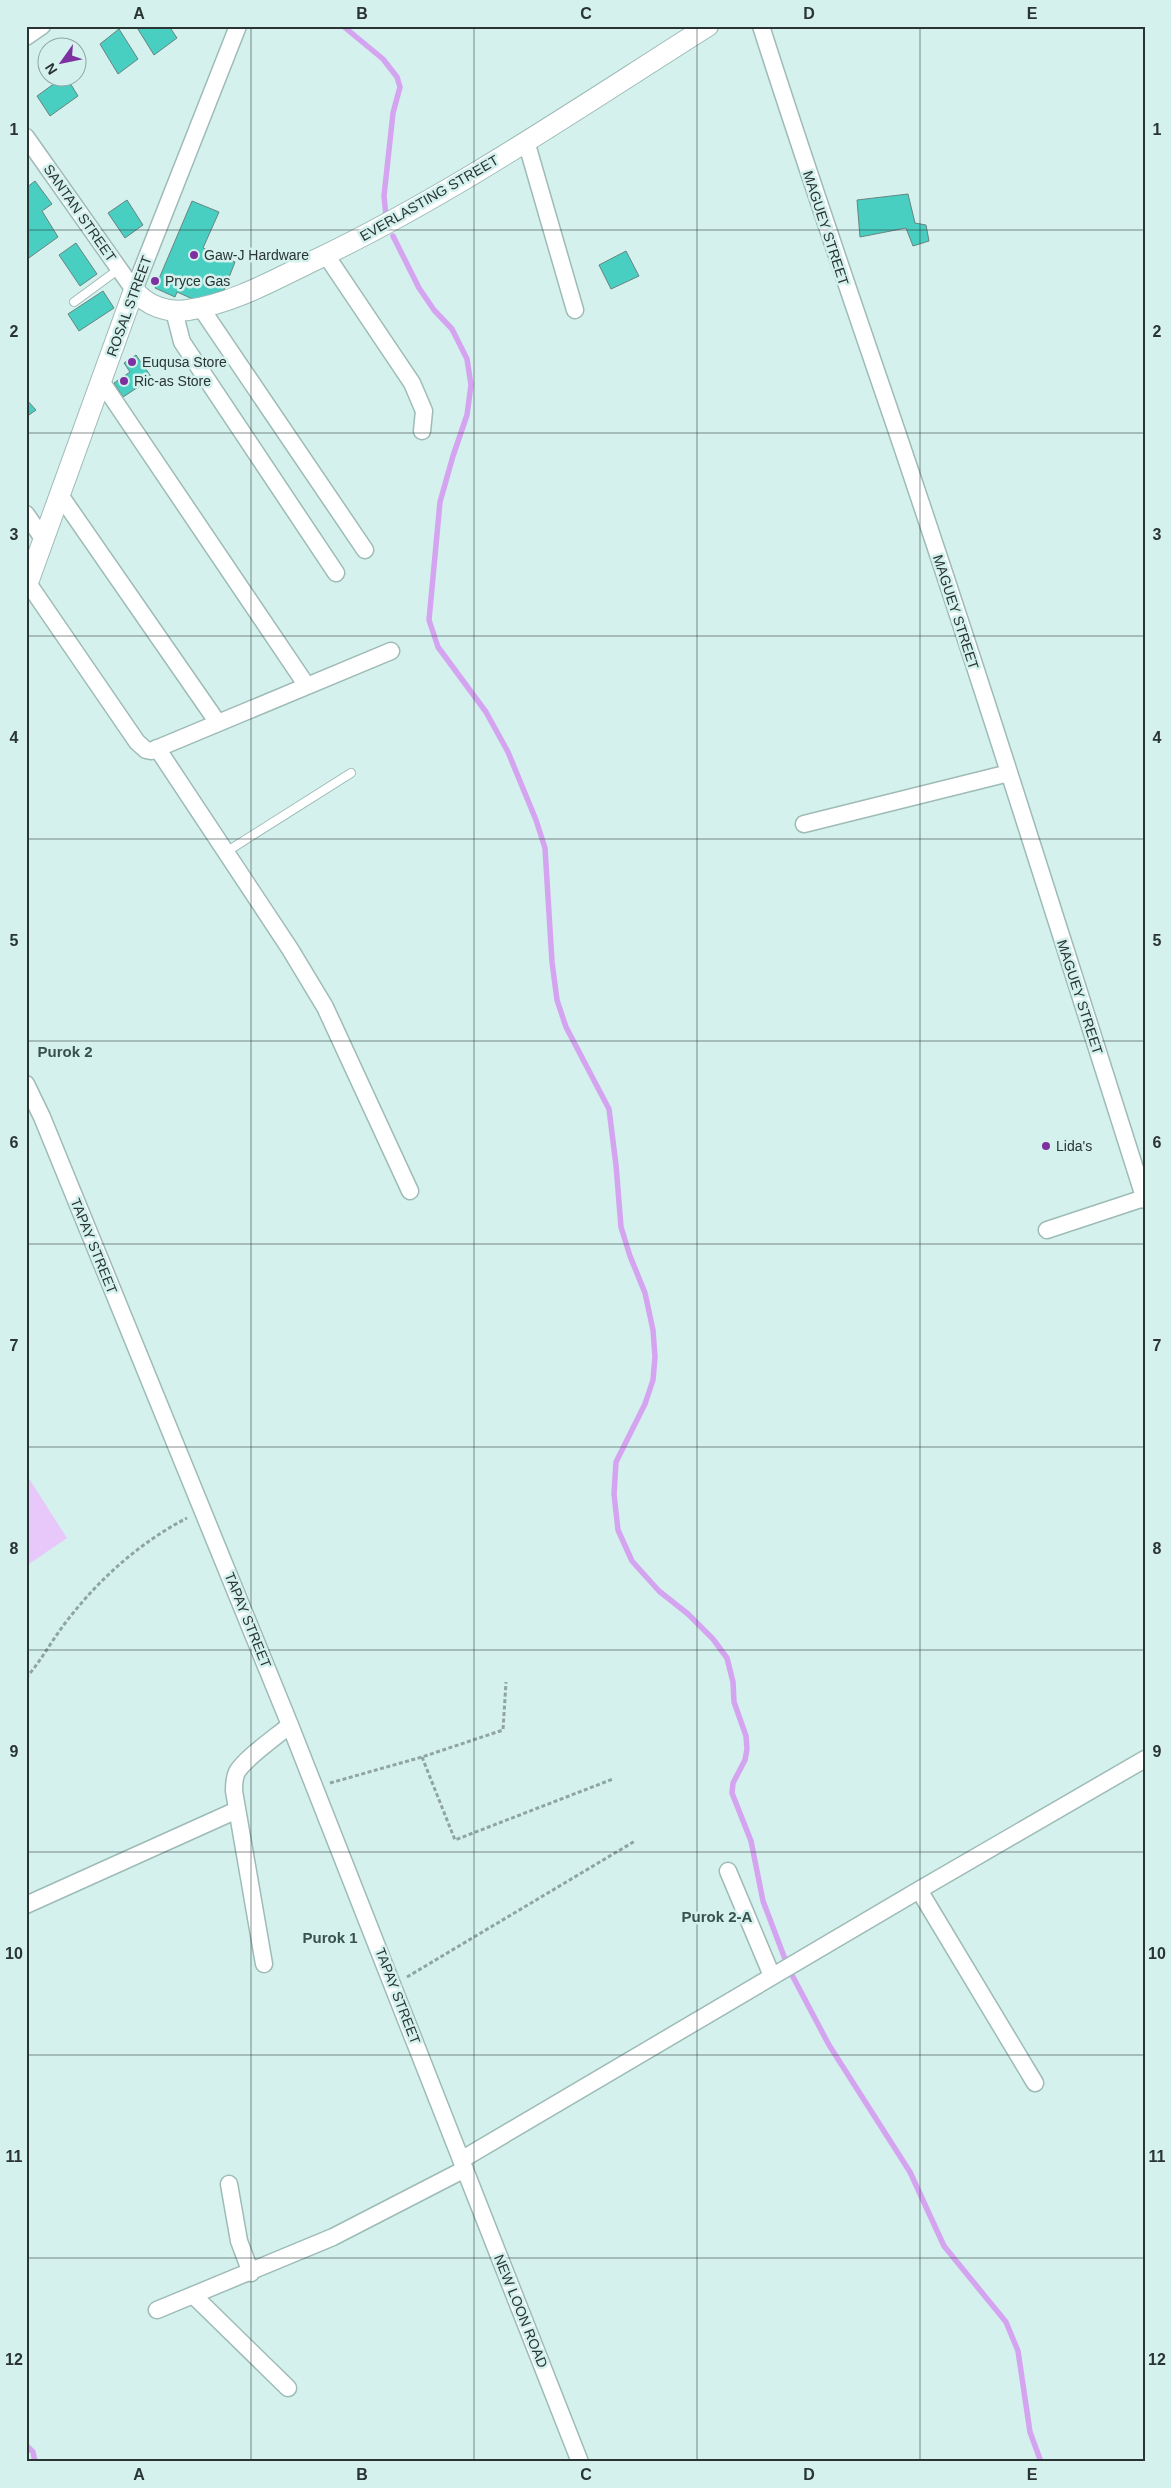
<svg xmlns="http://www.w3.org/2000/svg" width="1171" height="2488" font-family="Helvetica,sans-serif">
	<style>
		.green { fill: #e8c7fb }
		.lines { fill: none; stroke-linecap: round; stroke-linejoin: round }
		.stream { stroke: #d5a4f0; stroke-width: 5.5 }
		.building { fill: #49cfc2; stroke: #688480 }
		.service-casing { stroke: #9ebbb7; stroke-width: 10 }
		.minor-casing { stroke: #9ebbb7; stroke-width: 19 }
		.tertiary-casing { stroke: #9ebbb7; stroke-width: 22 }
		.path { stroke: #90a5a3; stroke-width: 3; stroke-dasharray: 4 2.5; stroke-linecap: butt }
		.service { stroke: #fff; stroke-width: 8 }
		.minor { stroke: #fff; stroke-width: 16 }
		.tertiary { stroke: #fff; stroke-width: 20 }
		.grid { fill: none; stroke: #293433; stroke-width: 1; stroke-opacity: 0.55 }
		.poi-dot { fill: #7e30a1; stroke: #d4f1ed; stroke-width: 2 }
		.labels { text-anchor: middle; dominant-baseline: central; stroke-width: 5; stroke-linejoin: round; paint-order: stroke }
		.street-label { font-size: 14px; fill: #293433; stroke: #d4f1ed }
		.poi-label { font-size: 14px; fill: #293433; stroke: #d4f1ed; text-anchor: start }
		.neighbourhood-label { font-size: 15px; font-weight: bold; fill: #39524f; stroke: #d4f1ed }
		.neatline { fill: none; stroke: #293433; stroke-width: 2 }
		.grid-label { font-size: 16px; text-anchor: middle; font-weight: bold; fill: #293433 }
	</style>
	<rect width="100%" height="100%" fill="#d4f1ed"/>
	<path class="green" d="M26,1474L67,1538L26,1566Z"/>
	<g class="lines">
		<path class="stream" d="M343,26L383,59L397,77L400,87L393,113L384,196L386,216
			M393,236L419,288L434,310L452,329L467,359L471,385L467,415L453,456L440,502L429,620L438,647L486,712L508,752L536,820L545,848L552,962L557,1000L566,1027L609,1109L616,1165L621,1227L630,1256L645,1293L653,1330L655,1357L653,1380L645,1404L616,1462L614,1494L618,1530L632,1561L659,1591L688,1614L713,1639L727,1658L733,1682L734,1702L746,1736L747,1749L745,1760L733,1783L732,1793L751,1841L763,1901L785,1959
			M792,1975L829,2045L910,2172L944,2246L1006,2322L1018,2351L1030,2432L1041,2462
			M26,2445L33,2452L35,2462"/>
	</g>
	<path class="building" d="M136,26H169L177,38L154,55Z
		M119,29L138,59L118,74L100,44Z
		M62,78H67L78,96L50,116L37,96Z
		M35,181L52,204L42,211L58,237L26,260V188Z
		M908,194L915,223L926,225L929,241L913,246L906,228L860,237L857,200Z
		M127,200L143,225L125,238L108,213Z
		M192,201L219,212L203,248L235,262L224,290L195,300L177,292L175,297L155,288Z
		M76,243L97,274L80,286L59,255Z
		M626,251L639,276L611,289L599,265Z
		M103,291L114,308L79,331L68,314Z
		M136,355L152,378L123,397L114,383L130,372L124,363Z
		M26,399L36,410L26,417Z"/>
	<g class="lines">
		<defs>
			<path id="service" d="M74,302L119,269
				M226,852L351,773"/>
			<path id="minor" d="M761,26C803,158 848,289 893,420C981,679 1062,939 1145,1200
				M26,37L42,26
				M26,137L134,290
				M526,141L575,310
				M326,255L412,383L424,411L422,431
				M134,290L238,26
				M201,308L365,550
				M174,311L182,342L336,573
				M101,381L307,686
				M60,495L218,723
				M26,514L44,540
				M28,583L137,742L146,750L151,751L391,651
				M157,748L290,949L325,1007L410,1191
				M804,824L1009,773
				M26,1084L42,1117L290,1725L580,2462
				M1047,1230L1144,1198
				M728,1871L772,1976
				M919,1890L1035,2083
				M26,1905L237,1810
				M264,1964L234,1791C234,1785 234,1778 237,1772C245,1758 277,1736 290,1725
				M461,2160L919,1890L1145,1759
				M229,2184L239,2241L251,2273
				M194,2296L288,2388
				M157,2310L333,2237L465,2169"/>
			<path id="tertiary" d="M26,588L134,290C147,306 167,313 188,310C231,304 272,281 311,262C450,196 578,108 708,26"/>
		</defs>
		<use href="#service" class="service-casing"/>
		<use href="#minor" class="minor-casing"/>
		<use href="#tertiary" class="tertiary-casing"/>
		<path class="path" d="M26,1678C41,1661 52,1640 66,1622C99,1579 139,1543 187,1518
			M422,1757L455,1840L613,1779
			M330,1783L422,1757L503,1730L506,1682
			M407,1977L635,1841"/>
		<use href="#service" class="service"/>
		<use href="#minor" class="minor"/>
		<use href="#tertiary" class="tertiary"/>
	</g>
	<path class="grid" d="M251,26V2462M474,26V2462M697,26V2462M920,26V2462M26,230H1145M26,433H1145M26,636H1145M26,839H1145M26,1041H1145M26,1244H1145M26,1447H1145M26,1650H1145M26,1852H1145M26,2055H1145M26,2258H1145"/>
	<g class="poi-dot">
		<circle cx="194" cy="255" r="5"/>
		<circle cx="155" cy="281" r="5"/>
		<circle cx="132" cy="362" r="5"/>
		<circle cx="124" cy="381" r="5"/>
		<circle cx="1046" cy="1146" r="5"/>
	</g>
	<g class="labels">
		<g class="street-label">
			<text transform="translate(429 198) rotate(-30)">EVERLASTING STREET</text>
			<text transform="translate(80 213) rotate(55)">SANTAN STREET</text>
			<text transform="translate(826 228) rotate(72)">MAGUEY STREET</text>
			<text transform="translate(129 306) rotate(-70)">ROSAL STREET</text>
			<text transform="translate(956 612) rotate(72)">MAGUEY STREET</text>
			<text transform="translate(1080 997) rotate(72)">MAGUEY STREET</text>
			<text transform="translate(94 1246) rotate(68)">TAPAY STREET</text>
			<text transform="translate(248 1620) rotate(68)">TAPAY STREET</text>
			<text transform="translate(398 1996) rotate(69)">TAPAY STREET</text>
			<text transform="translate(521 2311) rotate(68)">NEW LOON ROAD</text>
		</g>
		<g class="poi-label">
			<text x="204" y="255">Gaw-J Hardware</text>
			<text x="165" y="281">Pryce Gas</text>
			<text x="142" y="362">Euqusa Store</text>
			<text x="134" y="381">Ric-as Store</text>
			<text x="1056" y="1146">Lida's</text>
		</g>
		<g class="neighbourhood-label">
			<text x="65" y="1051">Purok 2</text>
			<text x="717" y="1916">Purok 2-A</text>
			<text x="330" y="1937">Purok 1</text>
		</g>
	</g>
	<rect width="1171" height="2488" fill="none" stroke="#d4f1ed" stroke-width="55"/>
	<g transform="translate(62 62) rotate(237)"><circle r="24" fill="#d4f1ed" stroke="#90a5a3"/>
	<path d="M0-4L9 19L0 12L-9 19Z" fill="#7e30a1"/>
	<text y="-8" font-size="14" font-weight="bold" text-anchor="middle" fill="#293433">N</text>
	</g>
	<rect x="28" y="28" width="1116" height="2432" class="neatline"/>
	<g class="grid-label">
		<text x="139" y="19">A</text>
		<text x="362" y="19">B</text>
		<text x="586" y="19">C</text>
		<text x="809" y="19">D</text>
		<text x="1032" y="19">E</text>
		<text x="14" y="135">1</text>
		<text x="1157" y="135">1</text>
		<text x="14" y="337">2</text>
		<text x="1157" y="337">2</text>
		<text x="14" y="540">3</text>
		<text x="1157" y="540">3</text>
		<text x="14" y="743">4</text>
		<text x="1157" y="743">4</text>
		<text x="14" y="946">5</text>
		<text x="1157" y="946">5</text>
		<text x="14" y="1148">6</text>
		<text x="1157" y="1148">6</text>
		<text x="14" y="1351">7</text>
		<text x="1157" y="1351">7</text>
		<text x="14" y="1554">8</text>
		<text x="1157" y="1554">8</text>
		<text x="14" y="1757">9</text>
		<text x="1157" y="1757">9</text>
		<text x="14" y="1959">10</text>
		<text x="1157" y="1959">10</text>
		<text x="14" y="2162">11</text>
		<text x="1157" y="2162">11</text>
		<text x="14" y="2365">12</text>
		<text x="1157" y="2365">12</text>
		<text x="139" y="2480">A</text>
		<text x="362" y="2480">B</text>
		<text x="586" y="2480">C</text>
		<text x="809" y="2480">D</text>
		<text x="1032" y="2480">E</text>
	</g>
</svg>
